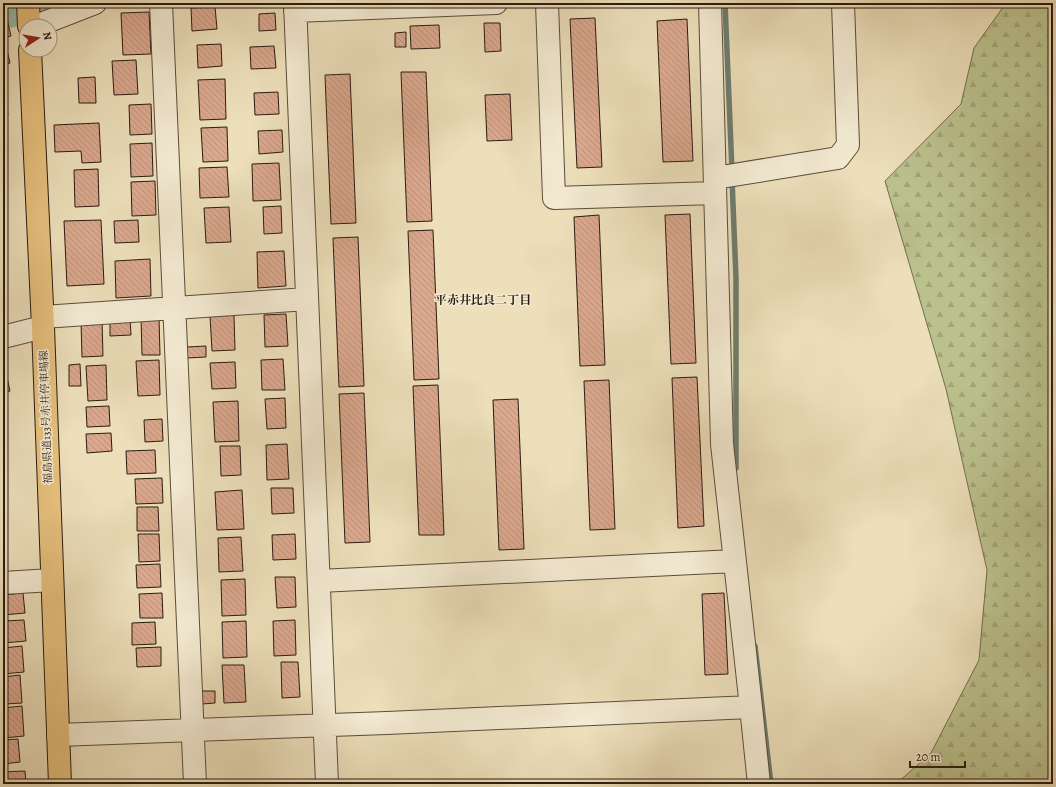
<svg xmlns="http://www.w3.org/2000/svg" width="1056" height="787" font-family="Alegreya,'Noto Serif JP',serif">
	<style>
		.forest { fill: url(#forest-firs); stroke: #736e4e }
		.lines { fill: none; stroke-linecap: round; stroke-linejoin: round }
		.stream { stroke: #6d7c6f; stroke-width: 5.5 }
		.river { stroke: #99bdaf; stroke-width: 33 }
		.building { fill: url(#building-back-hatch); stroke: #2b1b0f }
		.minor-casing { stroke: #5b4c3a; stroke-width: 24 }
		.major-casing { stroke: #2b1b0f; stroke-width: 24 }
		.minor { stroke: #f3ead2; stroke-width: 22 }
		.major { stroke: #e6c07d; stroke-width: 22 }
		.labels { text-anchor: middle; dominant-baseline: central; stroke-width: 3; stroke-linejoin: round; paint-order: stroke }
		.street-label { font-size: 11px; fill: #2b1b0f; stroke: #f3ead2 }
		.neighbourhood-label { font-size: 12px; font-weight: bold; fill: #2b1b0f; stroke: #f3ead2 }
	</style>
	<defs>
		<pattern id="forest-firs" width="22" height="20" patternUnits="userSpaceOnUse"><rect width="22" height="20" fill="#bbc18d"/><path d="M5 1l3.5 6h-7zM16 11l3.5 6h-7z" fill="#a1a578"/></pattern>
		<pattern id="building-back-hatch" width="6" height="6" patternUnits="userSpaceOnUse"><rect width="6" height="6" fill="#dba78d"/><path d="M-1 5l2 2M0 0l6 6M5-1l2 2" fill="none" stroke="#bc8f78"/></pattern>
	</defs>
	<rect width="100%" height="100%" fill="#ecdfba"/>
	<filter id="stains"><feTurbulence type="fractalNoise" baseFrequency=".005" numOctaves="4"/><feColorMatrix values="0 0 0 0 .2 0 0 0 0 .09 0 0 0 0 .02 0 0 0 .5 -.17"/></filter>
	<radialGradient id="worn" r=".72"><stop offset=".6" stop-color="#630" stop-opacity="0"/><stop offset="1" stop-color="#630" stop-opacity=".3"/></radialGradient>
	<path class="forest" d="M1006,3H1053V784H896L931,753L979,660L987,570L946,389L885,181L961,104L974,48Z"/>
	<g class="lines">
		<path class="stream" d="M725,3L732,171
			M732,179L736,278V468
			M755,646L771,784"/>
		<path class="river" d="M3,12L43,7L52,3"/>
	</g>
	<path class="building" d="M215,7L217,29L192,31L191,8Z
		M149,12L151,54L123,55L121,13Z
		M275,13L276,30L259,31V14Z
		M595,18L602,167L577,168L570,19Z
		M7,19L11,36L3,38V20Z
		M687,19L693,161L663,162L657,21Z
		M484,23H500L501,51L485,52Z
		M439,25L440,48L411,49L410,26Z
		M406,32V47H395V33Z
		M221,44L222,66L198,68L197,45Z
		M6,46L10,63L3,65V47Z
		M274,46L276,68L251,69L250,47Z
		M136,60L138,94L114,95L112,61Z
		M401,72H426L432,221L407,222Z
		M350,74L356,223L331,224L325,75Z
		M95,77L96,103H79L78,78Z
		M225,79L226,119L200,120L198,80Z
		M3,89L8,115L3,116Z
		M278,92L279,114L255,115L254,93Z
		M510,94L512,140L487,141L485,95Z
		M151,104L152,134L130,135L129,105Z
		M99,123L101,162L82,163L81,151L55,152L54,125Z
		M227,127L228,161L203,162L201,128Z
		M282,130L283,152L259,154L258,131Z
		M152,143L153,176L131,177L130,144Z
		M279,163L281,200L253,201L252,164Z
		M227,167L229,197L200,198L199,168Z
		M98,169L99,206L75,207L74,170Z
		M155,181L156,215L132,216L131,182Z
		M281,206L282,233L264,234L263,207Z
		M229,207L231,242L206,243L204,208Z
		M690,214L696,363L671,364L665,215Z
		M599,215L605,365L580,366L574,217Z
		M101,220L104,284L67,286L64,221Z
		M138,220L139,242L115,243L114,221Z
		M433,230L439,379L414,380L408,231Z
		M358,237L364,386L339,387L333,238Z
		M284,251L286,286L258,288L257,252Z
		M150,259L151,296L116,298L115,261Z
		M286,314L288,346L265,347L264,315Z
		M234,315L235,350L212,351L210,316Z
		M159,317L160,355H142L141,318Z
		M130,318L131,335L110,336V319Z
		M102,321L103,356L82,357L81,322Z
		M206,346V357L187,358V347Z
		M3,359L10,391L3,393Z
		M283,359L285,390H262L261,360Z
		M159,360L160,395L138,396L136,361Z
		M235,362L236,388L212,389L210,363Z
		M80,364L81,386H69V365Z
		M106,365L107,400L88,401L86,366Z
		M697,377L704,526L678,528L672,378Z
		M609,380L615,529L590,530L584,381Z
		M438,385L444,535H419L413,386Z
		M364,393L370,542L345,543L339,394Z
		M285,398L286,428L267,429L265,399Z
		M518,399L524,549L499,550L493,400Z
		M238,401L239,441L215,442L213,402Z
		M109,406L110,426L87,427L86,407Z
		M162,419L163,441L145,442L144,420Z
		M111,433L112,451L87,453L86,434Z
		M287,444L289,479L267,480L266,445Z
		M220,446H240L241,475L221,476Z
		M155,450L156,473L127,474L126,451Z
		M162,478L163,503L136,504L135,479Z
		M271,488H293L294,513L272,514Z
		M242,490L244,529L217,530L215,492Z
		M137,507H158L159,531H137Z
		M138,534H159L160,561L139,562Z
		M295,534L296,559L273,560L272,535Z
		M241,537L243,571L219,572L218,538Z
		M160,564L161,587L137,588L136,565Z
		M275,577H295L296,607L277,608Z
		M245,579L246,615L222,616L221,580Z
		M23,593L25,613L3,615V595Z
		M162,593L163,618H140L139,594Z
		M724,593L728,674L705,675L702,594Z
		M24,620L26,641L3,643V621Z
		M295,620L296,655L274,656L273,621Z
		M246,621L247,657L223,658L222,622Z
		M155,622L156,644L132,645V623Z
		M22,646L24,672L3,674V648Z
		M161,647V666L137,667L136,648Z
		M281,662H298L300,697L282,698Z
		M222,665H244L246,702L224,703Z
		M20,675L22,703L5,704L3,677Z
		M201,691H215V703L202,704Z
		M22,706L24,736L3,738V708Z
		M18,739L20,762L3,764V740Z
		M25,771L26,784H3V772Z"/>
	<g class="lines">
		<defs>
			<path id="minor" d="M161,3L195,784
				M295,3L327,784
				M547,3L554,198L715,193
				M710,3L722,444L751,707
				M295,11L496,3
				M36,26L95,3
				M715,178L838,158L848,145L843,3
				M43,317L307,299
				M3,337L43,327
				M319,581L735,561
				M3,583L52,580
				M58,735L387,723L751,707L759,784"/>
			<path id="major" d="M28,3L29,26
				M30,50L43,327L60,784"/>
		</defs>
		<use href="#minor" class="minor-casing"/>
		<use href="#major" class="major-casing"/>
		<use href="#minor" class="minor"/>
		<use href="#major" class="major"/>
	</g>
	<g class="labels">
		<g class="street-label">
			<text transform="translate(46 417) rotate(-92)">福島県道133号赤井停車場線</text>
		</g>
		<g class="neighbourhood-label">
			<text x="483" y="300">平赤井比良二丁目</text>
		</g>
	</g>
	<rect width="1056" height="787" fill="none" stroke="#ecdfba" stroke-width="16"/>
	<rect x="4" y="4" width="1048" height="779" fill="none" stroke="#2b1b0f" stroke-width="2"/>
	<rect x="8" y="8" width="1040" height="771" fill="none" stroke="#2b1b0f"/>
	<g transform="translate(38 38) rotate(78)"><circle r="19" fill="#f3ead2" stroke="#a39784"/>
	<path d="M0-3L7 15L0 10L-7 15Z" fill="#8f2418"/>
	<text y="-6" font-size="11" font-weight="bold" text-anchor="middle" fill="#2b1b0f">N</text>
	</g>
	<path d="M910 761v6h55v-6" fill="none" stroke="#2b1b0f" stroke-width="2"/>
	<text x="916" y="761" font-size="12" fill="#2b1b0f" stroke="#f3ead2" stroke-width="3" paint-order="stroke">20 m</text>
	<rect width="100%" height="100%" filter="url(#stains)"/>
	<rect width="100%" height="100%" fill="url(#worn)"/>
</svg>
